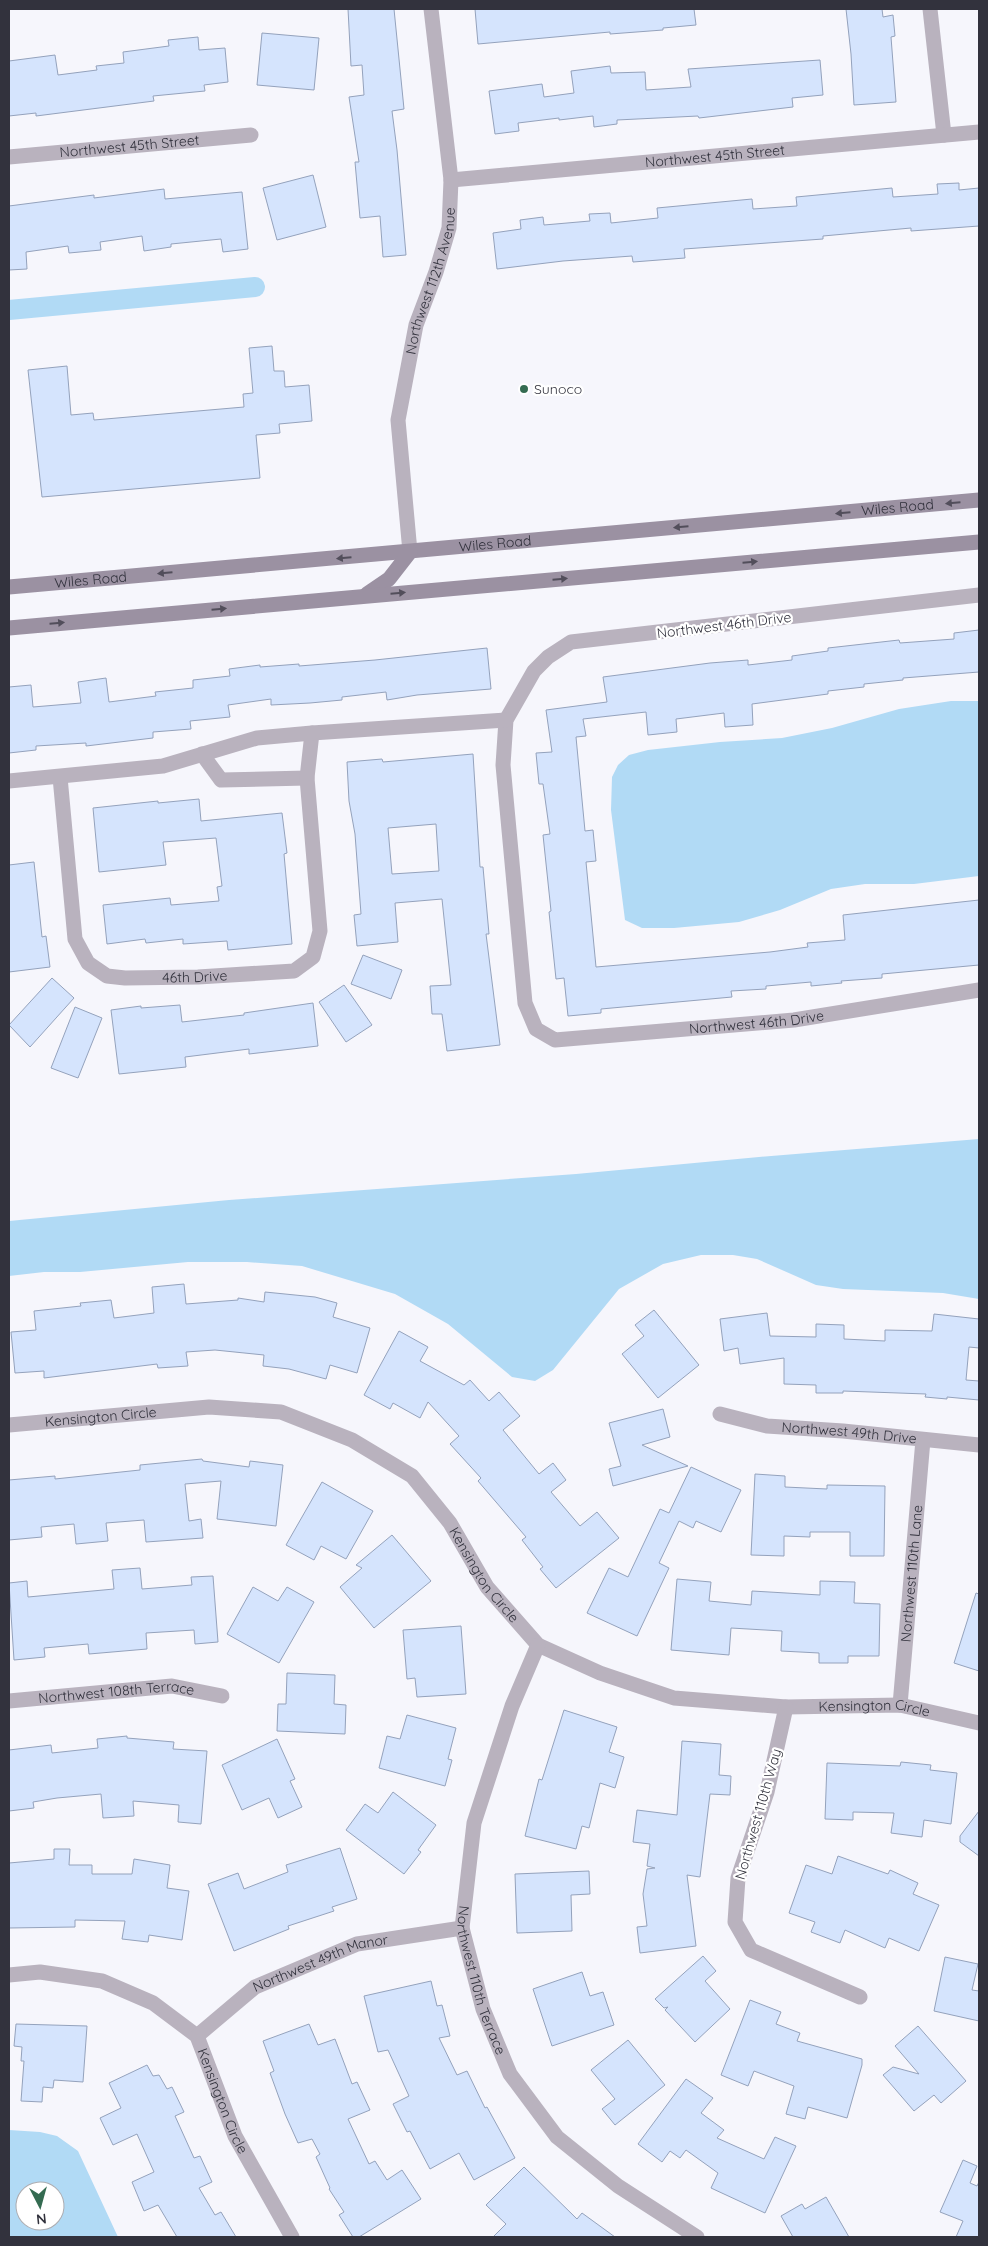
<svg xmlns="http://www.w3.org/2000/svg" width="988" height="2246" font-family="Quicksand,sans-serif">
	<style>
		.water { fill: #b1daf5; fill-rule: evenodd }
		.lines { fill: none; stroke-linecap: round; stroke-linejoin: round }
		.canal { stroke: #b1daf5; stroke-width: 20 }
		.building { fill: #d5e4fd; stroke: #94a2bc; fill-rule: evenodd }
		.street { stroke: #b9b2be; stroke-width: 15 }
		.secondary { stroke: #9b91a2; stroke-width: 15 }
		.oneway { fill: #524e5b }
		.poi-dot { fill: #346b51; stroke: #fff; stroke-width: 2 }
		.labels { text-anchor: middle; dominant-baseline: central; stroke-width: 4.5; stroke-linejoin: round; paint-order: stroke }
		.street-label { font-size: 14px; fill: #32323d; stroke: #fff }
		.poi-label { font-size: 14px; fill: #32323d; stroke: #fff; text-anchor: start }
	</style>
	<rect width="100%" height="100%" fill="#f6f6fc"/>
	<path class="water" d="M951,701H979V876L914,884H865L831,889L780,910L739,922L674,928H642L625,920L611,810L612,777L618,765L629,755L648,750L720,742L782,738L832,728L899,709Z
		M979,1139V1299L943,1293L843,1289L816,1285L757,1259L733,1255H701L663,1264L619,1289L553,1370L535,1381L512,1377L448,1324L395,1294L302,1266L247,1262H188L80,1272H44L9,1276V1221L229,1200L576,1174L759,1157Z
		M9,2130L40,2132L57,2136L78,2151L118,2237H9ZM25,2191H55V2221H25Z"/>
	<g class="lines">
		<path class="canal" d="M9,310L255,287"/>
	</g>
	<path class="building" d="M348,9H394L404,109L392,111L397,150L406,255L383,257L380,216L360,218L355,162H359L349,97L364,95L362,65L351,66Z
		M475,9H694L696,25L663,28V30L610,34V32L478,44Z
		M846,9H882L883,17L893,15L895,36L891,37L896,102L854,105L851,54Z
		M262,33L319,38L314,90L257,85Z
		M198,37L199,50L225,48L228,82L204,85L205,91L153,96L154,101L36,116V113L9,116V61L55,55L58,75L97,70L96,66L124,63L123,52L169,46L168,40Z
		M820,60L823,95L792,98L793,107L699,118L698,116L617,120V124L594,127L593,116L559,120V118L518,123L519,131L495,134L489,91L542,84L544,97L574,93L571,71L610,66L611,73L645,72L646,90L691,87L688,69Z
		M313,175L326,227L277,240L263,188Z
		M959,183V190L979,188V226L911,231V228L823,236V239L684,249L685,258L633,262L632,256L563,261L497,269L493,233L521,229L520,220L543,217L544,225L590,221L589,214L610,213L611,223L658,218L657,208L752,199L753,209L797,206L796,197L892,188L893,197L938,194L937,184Z
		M164,189L165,199L242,192L248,249L223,252L221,239L171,244V247L144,251L142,236L100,242L101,250L69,253L68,246L26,252L27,269L9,270V206L94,195V198Z
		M272,346L274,371H284L285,387L309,385L312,421L279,424L280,433L256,435L260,478L42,497L28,370L67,366L71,415L93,413L94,420L244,407L243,394L253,393L249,348Z
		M979,630V672L903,678V680L864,684V687L828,691V694L752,704L753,725L725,727L724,713L676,719L677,732L648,735L646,712L583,719L586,736L576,737L585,831L593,830L596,861L586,862L596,967L770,952L808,947L807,943L845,940L843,915L979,900V965L882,974V978L841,981L842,983L811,986V982L766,986V989L731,991L732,997L601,1009V1013L568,1016L564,978L556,979L549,912L551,911L543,835L550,834L543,784H539L536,753L552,752L546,710L607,702L603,677L710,663L748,660V665L792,660V656L828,651V648L899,640L900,643L954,639V633Z
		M487,648L491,689L417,695L387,700L386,692L342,697V700L310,703L271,705V699L228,705L230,717L190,721L191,729L153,732V738L86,746V743L36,746V750L9,753V687L31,685L33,707L81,703L78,682L106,678L109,702L156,696L155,692L193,688V680L230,676L229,669L260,665V667L299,664V666L375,660Z
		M473,754L480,867H483L489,934H486L500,1045L447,1051L442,1014H432L430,986L451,985L442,899L395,903L398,942L357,946L354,915L361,914L355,834L349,801L347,762L382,759L383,762ZM436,824L439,871L392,874L388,828Z
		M199,799L201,821L282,813L287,853L284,854L292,944L228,950L227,941L183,944V939L146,943L145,939L107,944L103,905L170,898L171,905L219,901L217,887L222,886L216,838L163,842L166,865L99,872L93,808L158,801V803Z
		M34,862L42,937L46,936L50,967L9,972V865Z
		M363,955L402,970L391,999L351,984Z
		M52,978L74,998L30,1047L9,1025Z
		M344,985L372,1025L346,1042L319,1002Z
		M313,1003L318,1046L249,1054V1049L185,1057L186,1067L119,1074L111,1010L141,1006V1008L180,1005L182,1022L244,1015V1013Z
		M75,1007L102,1018L78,1078L51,1068Z
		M184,1284L186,1304L238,1300V1298L264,1302L265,1292L315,1297L337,1303L333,1317L370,1328L357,1373L330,1365L326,1379L289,1369L263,1366L264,1355L215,1350L186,1352L188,1366L158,1368L157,1364L44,1378V1371L15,1373L11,1332L36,1330L34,1311L81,1306L80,1303L111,1300L114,1318L154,1313L152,1287Z
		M654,1310L699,1365L658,1398L622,1354L644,1336L635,1325Z
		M767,1313L770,1336L816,1337V1324L844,1325V1339L885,1341V1330L932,1331L934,1314L979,1319V1348L969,1347L966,1380L979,1381V1400L947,1397V1399L925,1397L926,1394L843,1391V1393H816V1385L784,1384V1358L740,1364L738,1348L724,1351L720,1319Z
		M399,1331L428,1347L420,1361L464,1385L470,1380L489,1401L499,1392L520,1416L503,1430L539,1474L553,1463L566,1480L551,1492L580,1526L597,1512L619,1538L556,1588L540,1569L543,1567L522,1540L526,1537L478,1481L481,1478L450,1444L459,1436L428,1402L420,1418L393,1403L390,1409L364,1395Z
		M663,1409L670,1437L642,1445L688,1466L613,1486L609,1469L621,1466L609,1423Z
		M202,1459L203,1461L249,1467L250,1461L283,1465L276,1526L217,1519L221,1481L185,1484L189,1521L201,1519L203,1538L146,1542L144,1520L106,1523L108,1541L76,1544L74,1524L41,1527L42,1537L9,1540V1480L55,1476V1479L140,1470V1465Z
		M691,1467L741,1490L721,1532L696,1521L693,1528L679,1521L659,1563L669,1568L637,1636L587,1613L609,1568L628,1577L660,1509L669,1513Z
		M755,1474L785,1476V1487L827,1489V1485L885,1486L884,1556H850V1532H810V1537L784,1536V1556L751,1555Z
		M322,1482L373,1511L346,1559L321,1546L314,1560L286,1545Z
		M392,1535L431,1581L374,1628L340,1587L362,1568L356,1565Z
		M140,1568L142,1589L192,1585L191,1577L213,1576L218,1642L195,1644L194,1630L146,1633L147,1649L89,1654L88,1644L44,1648L45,1657L14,1660L9,1583L27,1581L28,1597L114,1589L112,1570Z
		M677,1579L711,1582L709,1601L751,1605L752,1591L820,1595V1581L855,1582L854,1603L880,1604L879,1656H848V1663H819V1653L781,1651L782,1631L731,1628L729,1655L671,1650Z
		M253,1587L278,1601L287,1587L314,1602L279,1663L227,1634Z
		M976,1593L979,1594V1671L954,1663Z
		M461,1626L466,1694L417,1697L415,1678L407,1679L403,1630Z
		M287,1673L335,1675L334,1704L346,1705L345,1734L277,1731L278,1704H286Z
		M564,1710L617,1727L609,1752L624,1757L615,1788L600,1783L589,1828L582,1826L576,1849L525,1836L539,1779L542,1780Z
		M407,1715L456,1728L448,1759L452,1760L445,1786L379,1768L387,1736L400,1739Z
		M127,1736V1738L174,1742L173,1749L207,1751L201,1824L178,1822L179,1805L133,1801L134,1816L103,1818L101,1794L57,1798L33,1802L34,1808L9,1811V1750L51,1745L52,1753L98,1748L97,1739Z
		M277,1739L295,1779L290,1781L302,1807L278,1818L269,1798L242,1810L222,1765Z
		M682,1741L721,1744L719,1775L731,1776L730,1795L710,1794L700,1877L687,1875L696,1946L640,1953L637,1927L647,1926L643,1894L647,1869L655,1868L647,1866L650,1844L633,1842L637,1810L677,1815Z
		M901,1762L931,1765L930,1770L957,1773L951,1824L924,1820L922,1837L891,1833L894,1813L853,1812V1820L825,1819L827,1763L900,1766Z
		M393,1792L436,1825L418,1850L421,1852L404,1874L346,1830L365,1804L378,1813Z
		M979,1811V1856L960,1842V1836Z
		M340,1848L357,1899L332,1907L334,1911L288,1926L289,1929L234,1951L208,1884L238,1873L244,1889L288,1872L286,1865Z
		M54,1849H70L69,1865H92V1874H132L134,1859L170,1865L167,1888L189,1891L182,1940L149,1935L148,1942L122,1939L125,1921L75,1920V1927L9,1928V1863L54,1859Z
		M838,1856L888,1874L890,1870L918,1883L913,1894L939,1905L919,1951L889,1938L885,1948L845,1930L840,1943L811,1932L815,1922L789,1913L806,1865L832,1874Z
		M589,1871L590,1894L571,1895L572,1931L517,1933L515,1874Z
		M703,1956L716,1971L705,1981L730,2009L695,2042L665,2010L668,2007L664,2008L655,1999Z
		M945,1957L978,1964L972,1990L979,1991V2021L934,2011Z
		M582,1972L590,1996L603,1992L614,2025L552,2046L533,1989Z
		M431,1981L437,2006L442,2005L450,2036L439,2038L457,2075L467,2071L485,2108L487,2107L515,2158L474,2180L459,2153L430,2169L410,2131L407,2132L393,2104L409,2096L388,2050L378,2052L364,1996Z
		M750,2000L781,2012L776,2024L800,2033L797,2041L862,2059V2065L847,2118L808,2107L805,2119L786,2114L794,2086L754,2071L748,2086L721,2075Z
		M16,2024L87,2026L83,2082L54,2080L53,2088L43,2087L42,2102L21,2101L24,2061H21L22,2047L14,2046Z
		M309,2024L318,2045L335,2039L352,2084L357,2082L370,2110L348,2119L369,2164L375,2161L387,2180L402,2170L421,2199L359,2237H353L339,2215L344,2212L329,2189L330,2188L316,2157L320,2154L312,2139L298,2143L285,2114L270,2073L274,2071L263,2041Z
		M918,2026L966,2081L941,2103L934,2095L914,2111L883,2075L893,2067L919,2074L895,2046Z
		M628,2040L665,2085L615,2125L602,2109L615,2099L591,2070Z
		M147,2065L153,2076L159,2075L167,2089L172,2087L184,2112L175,2116L194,2158L200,2156L212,2182L199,2188L215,2215L221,2212L236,2237H177L158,2205L144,2211L132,2182L154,2172L137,2134L113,2145L100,2118L121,2108L109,2083Z
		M686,2079L713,2098L701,2113L724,2130L717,2138L764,2159L775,2137L796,2146L765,2213L711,2188L718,2173L686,2150L680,2158L670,2151L662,2162L638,2144Z
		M963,2160L977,2166L970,2183L977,2186L979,2182V2237H956L963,2221L940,2212Z
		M524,2167L577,2219L582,2213L615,2237H493L506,2224L486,2205Z
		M826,2197L849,2237H793L781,2216L802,2204L805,2209Z"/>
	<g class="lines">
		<g class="street">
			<path d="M930,9L944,135"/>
			<path id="s1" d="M9,157L251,135"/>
			<path id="s2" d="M451,180L979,132"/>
			<path id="s3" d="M410,552L398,420L416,325L436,272L449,228L451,180L431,9"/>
			<path id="s4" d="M979,595L571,642L548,657L534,671L506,720L503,765L525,1003L536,1029L555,1040L794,1020L979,990"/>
			<path d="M202,754L221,780L307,778"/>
			<path id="s5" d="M60,777L75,939L88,963L107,976L125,978L198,977L294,971L313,957L320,931L307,778L312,733"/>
			<path d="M9,781L163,766L257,738L312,733L506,720"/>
			<path id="s6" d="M720,1414L767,1426L843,1431L979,1445"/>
			<path id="s7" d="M9,1425L209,1407L281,1412L352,1440L412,1476L450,1523L487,1587L538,1645L600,1673L674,1698L786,1707L900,1705L979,1723"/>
			<path id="s8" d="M538,1645L512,1706L474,1823L462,1928L483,2009L510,2074L557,2137L618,2186L697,2237"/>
			<path id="s9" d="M9,1701L172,1686L222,1696"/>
			<path id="s10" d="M900,1705L923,1440"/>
			<path d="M786,1707L767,1792L738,1878L735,1922L751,1950L860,1997"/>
			<path id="s11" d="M9,1975L40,1972L102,1981L153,2003L197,2036L235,2136L292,2237"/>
			<path id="s12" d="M197,2036L255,1987L357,1944L462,1928"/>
		</g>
		<g class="secondary">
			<path id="s13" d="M9,587L979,500"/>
			<path d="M367,594L389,579L410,552"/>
			<path d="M9,628L979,542"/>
		</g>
	</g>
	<defs><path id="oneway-solid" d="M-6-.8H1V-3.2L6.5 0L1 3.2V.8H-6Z" transform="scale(1.25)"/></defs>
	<g class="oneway">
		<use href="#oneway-solid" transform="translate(953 503) rotate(175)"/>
		<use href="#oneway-solid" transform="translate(843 513) rotate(175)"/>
		<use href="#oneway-solid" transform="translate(681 527) rotate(175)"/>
		<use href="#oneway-solid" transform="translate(344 558) rotate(175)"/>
		<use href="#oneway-solid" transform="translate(750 562) rotate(-5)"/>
		<use href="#oneway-solid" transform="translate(165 573) rotate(175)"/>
		<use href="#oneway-solid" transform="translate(560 579) rotate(-5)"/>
		<use href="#oneway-solid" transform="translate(398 593) rotate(-5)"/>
		<use href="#oneway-solid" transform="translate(219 609) rotate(-5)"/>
		<use href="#oneway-solid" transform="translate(57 623) rotate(-5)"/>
	</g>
	<circle class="poi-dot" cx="524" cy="389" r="5"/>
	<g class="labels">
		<g class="street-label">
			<text stroke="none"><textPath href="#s1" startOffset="121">Northwest 45th Street</textPath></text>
			<text stroke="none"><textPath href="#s2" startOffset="265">Northwest 45th Street</textPath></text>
			<text stroke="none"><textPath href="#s3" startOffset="276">Northwest 112th Avenue</textPath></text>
			<text stroke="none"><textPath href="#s13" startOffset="892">Wiles Road</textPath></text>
			<text stroke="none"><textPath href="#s13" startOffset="488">Wiles Road</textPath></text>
			<text stroke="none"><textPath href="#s13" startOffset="82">Wiles Road</textPath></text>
			<text transform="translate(724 625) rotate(-7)">Northwest 46th Drive</text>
			<text stroke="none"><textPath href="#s5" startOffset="301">46th Drive</textPath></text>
			<text stroke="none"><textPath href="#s4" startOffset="1051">Northwest 46th Drive</textPath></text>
			<text stroke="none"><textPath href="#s7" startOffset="92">Kensington Circle</textPath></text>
			<text stroke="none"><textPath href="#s6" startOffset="131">Northwest 49th Drive</textPath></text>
			<text stroke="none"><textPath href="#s10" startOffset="132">Northwest 110th Lane</textPath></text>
			<text stroke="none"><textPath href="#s7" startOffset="542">Kensington Circle</textPath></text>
			<text stroke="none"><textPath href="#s9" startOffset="108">Northwest 108th Terrace</textPath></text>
			<text stroke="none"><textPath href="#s7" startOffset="978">Kensington Circle</textPath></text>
			<text transform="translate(758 1814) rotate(-74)">Northwest 110th Way</text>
			<text stroke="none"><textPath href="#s12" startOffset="146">Northwest 49th Manor</textPath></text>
			<text stroke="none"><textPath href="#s8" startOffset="350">Northwest 110th Terrace</textPath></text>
			<text stroke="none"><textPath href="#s11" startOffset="274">Kensington Circle</textPath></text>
		</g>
		<g class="poi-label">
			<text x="534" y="389">Sunoco</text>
		</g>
	</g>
	<rect width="988" height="2246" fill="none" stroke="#32323d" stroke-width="20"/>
	<g transform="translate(40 2206) rotate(174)"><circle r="24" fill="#ffffff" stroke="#adadb1"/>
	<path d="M0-4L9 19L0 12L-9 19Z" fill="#346b51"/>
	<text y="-8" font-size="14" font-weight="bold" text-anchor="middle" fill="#32323d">N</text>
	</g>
</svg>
